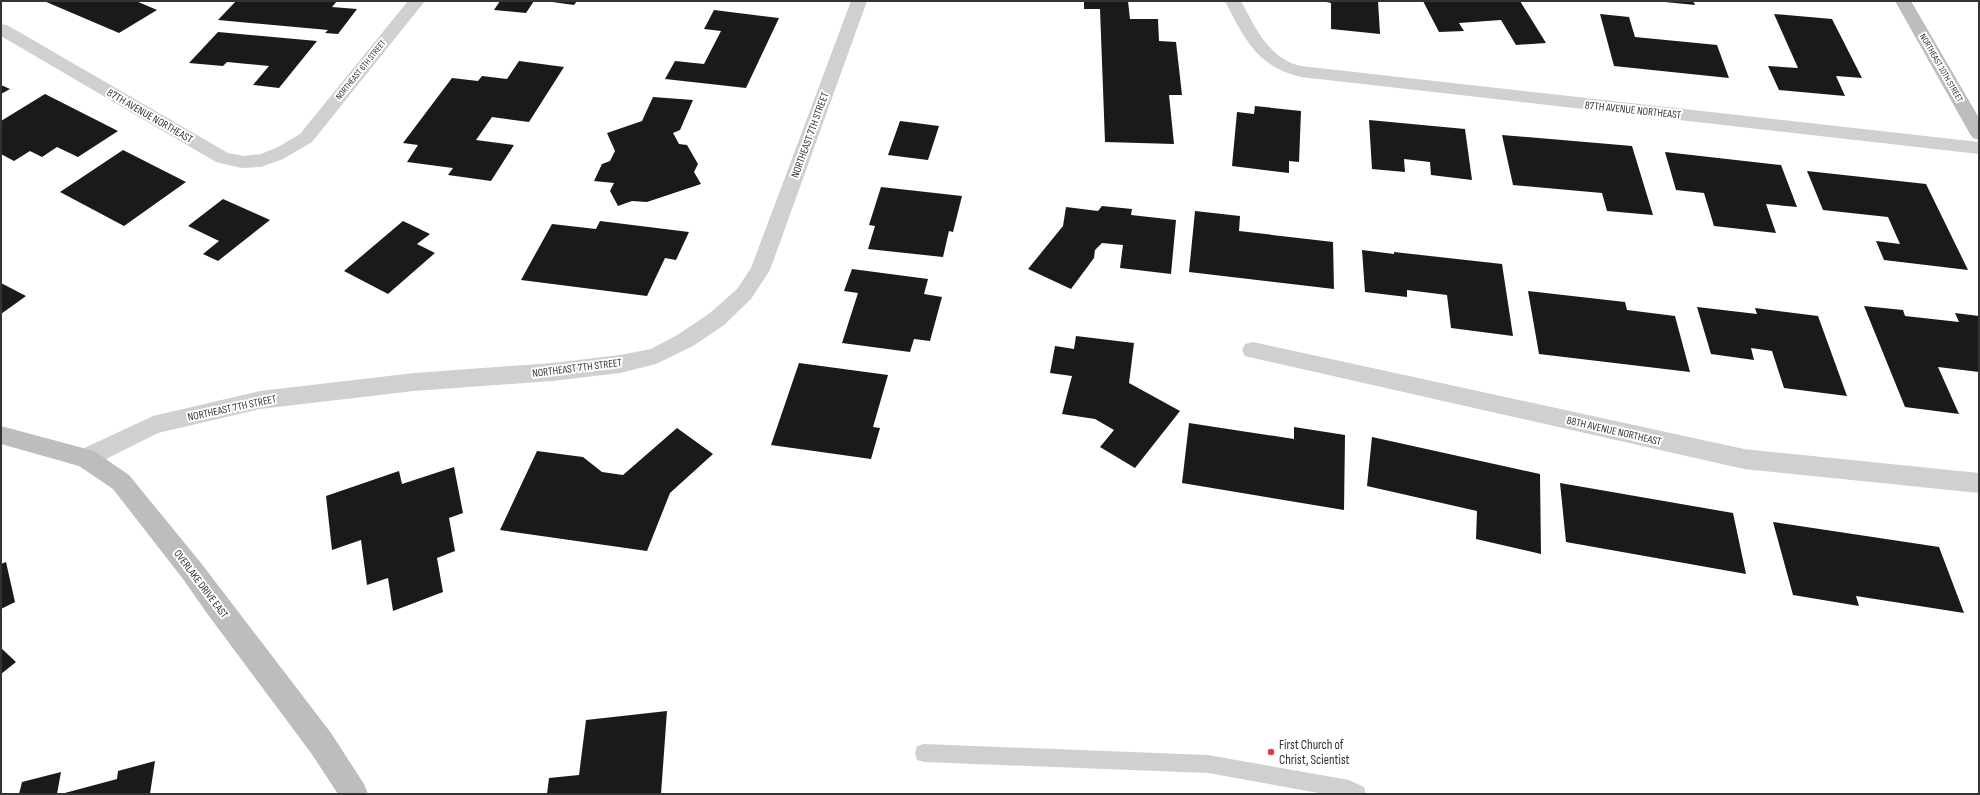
<svg xmlns="http://www.w3.org/2000/svg" width="1980" height="795" font-family="'Sofia Sans Condensed',sans-serif">
	<style>
		.building { fill: #1a1a1a }
		.lines { fill: none; stroke-linecap: round; stroke-linejoin: round }
		.lane { fill: #d0d0d0; fill-rule: evenodd }
		.street { fill: #d0d0d0; fill-rule: evenodd }
		.secondary { fill: #bdbdbd; fill-rule: evenodd }
		.poi-dot { fill: #e63946; stroke: #fff; stroke-width: 1.5 }
		.labels { text-anchor: middle; dominant-baseline: central; stroke-width: 4; stroke-linejoin: round; paint-order: stroke }
		.far-street-label { font-size: 9px; fill: #333; stroke: #fff }
		.street-label { font-size: 11px; fill: #333; stroke: #fff }
		.near-poi-label { font-size: 13px; fill: #333; stroke: #fff; text-anchor: start }
	</style>
	<rect width="100%" height="100%" fill="#fff"/>
	<path class="building" d="M44,1H136L157,10L119,33Z
		M236,1H337L332,7L357,9L338,34L325,33L328,30L218,20Z
		M500,1H534L526,13L494,10Z
		M545,1H577L574,5Z
		M1084,1H1128L1130,19H1158L1159,41L1176,42L1182,95H1169L1174,144L1105,142L1100,9H1084Z
		M1322,1H1378L1380,34L1331,29V3Z
		M1423,1H1520L1546,43L1516,45L1501,20L1459,23L1464,31L1439,32Z
		M1665,1H1693L1695,5L1665,2Z
		M714,10L779,18L746,88L665,79L675,61L704,64L721,31L704,29Z
		M1600,14L1629,17L1635,37L1717,45L1729,78L1614,66Z
		M1774,14L1832,19L1862,78L1836,76L1845,96L1779,90L1768,66L1798,68Z
		M218,32L317,41L279,88L253,85L269,66L227,62L223,66L189,63Z
		M519,61L564,67L529,122L492,117L476,140L514,145L491,181L448,175L453,168L407,162L418,145L403,143L452,78L478,81L482,76L507,79Z
		M1,85L10,89L1,94Z
		M45,94L118,131L78,157L57,147L42,157L30,151L14,161L1,154V121Z
		M653,97L693,100L680,130L673,133L679,144L687,145L698,164L694,172L701,184L647,202L632,201L618,206L610,191L614,183L594,181L602,164L610,161L615,151L607,133L642,121Z
		M1255,106L1301,111L1299,162L1289,161V173L1232,166L1237,112L1254,114Z
		M1369,120L1465,129L1472,180L1431,175L1430,162L1404,159L1405,172L1372,169Z
		M900,121L939,126L928,160L888,155Z
		M1502,135L1632,146L1653,215L1607,211L1602,193L1513,185Z
		M123,150L186,182L124,226L60,192Z
		M1665,152L1781,165L1797,207L1766,204L1776,233L1714,226L1704,193L1676,190Z
		M1807,171L1926,184L1968,270L1884,260L1876,241L1900,244L1888,217L1823,210Z
		M881,187L962,196L953,232L949,231L943,257L868,249L875,226L869,225Z
		M223,199L270,220L218,261L203,254L219,241L188,226Z
		M1102,206L1132,209L1131,215L1176,220L1171,274L1120,268L1123,245L1102,243L1095,250L1094,258L1071,289L1028,269L1063,226L1066,207L1098,211Z
		M1195,211L1240,216L1239,231L1333,242L1334,289L1189,272Z
		M403,221L430,234L417,244L435,253L388,294L344,271Z
		M600,221L689,232L676,260L665,258L647,296L521,280L552,224L596,229Z
		M1362,250L1394,254V252L1502,264L1513,336L1451,328L1447,295L1407,290V297L1365,292Z
		M852,269L928,279L924,294L942,297L930,341L914,339L910,352L842,343L858,293L844,291Z
		M1,283L26,296L1,314Z
		M1528,291L1625,302L1627,310L1675,316L1690,372L1539,354Z
		M1864,306L1903,310L1905,316L1959,322L1955,313L1979,316V372L1938,367L1959,414L1905,407Z
		M1697,307L1757,314L1755,308L1818,316L1847,396L1784,388L1772,351L1751,348L1754,360L1711,354Z
		M1076,336L1134,343L1129,383L1180,411L1135,468L1100,447L1114,430L1095,419L1062,414L1072,376L1050,373L1055,346L1074,349Z
		M799,363L888,375L873,427L880,428L871,459L771,445Z
		M1189,423L1294,439V427L1345,435L1344,510L1182,483Z
		M677,428L713,454L670,493L647,551L500,530L537,451L583,457L602,472L623,475Z
		M1372,437L1540,474L1541,554L1476,539L1477,511L1367,486Z
		M454,467L463,513L449,518L455,551L437,558L443,592L393,611L388,578L367,585L361,540L332,550L326,496L399,471L402,484Z
		M1560,483L1733,513L1746,574L1566,542Z
		M1773,522L1939,547L1964,613L1856,596L1859,606L1793,595Z
		M6,562L15,602L1,609V564Z
		M1,648L16,662L1,674Z
		M667,711L661,794H547L549,778L579,775L586,720Z
		M155,761L150,794H61L117,779L118,771Z
		M61,772L57,794H19L22,782Z"/>
	<g class="lines">
		<path class="lane" d="M924,744L1208,755L1349,780L1364,787L1366,794H1324L1208,773L924,762L917,760L915,753L917,746Z"/>
		<path class="street" d="M408,1H425L312,142L283,159L261,167L241,168L216,162L1,36V24L7,25L228,153L244,156L261,154L278,147L300,134Z
			M851,1H867L770,270L751,299L724,325L693,346L656,364L620,373L552,381L414,391L260,409L158,433L94,465L86,468L78,465L75,458L78,451L153,416L260,391L414,373L552,363L620,355L651,349L679,334L710,313L737,289L751,268Z
			M1225,1H1241C1255,27 1269,59 1301,66L1979,142V154L1301,77C1257,67 1244,38 1225,1Z
			M1253,342L1744,449L1979,473V493L1744,469L1253,358L1245,356L1242,350L1245,344Z"/>
		<path class="secondary" d="M1895,1H1911L1979,118V140L1973,138L1970,134Z
			M1,426L94,451L129,475L201,563L331,733L364,784L368,794H338L311,753L206,612L183,579L113,489L79,466L1,444Z"/>
	</g>
	<circle class="poi-dot" cx="1271" cy="752" r="4"/>
	<g class="labels">
		<g class="far-street-label">
			<text transform="translate(1941 68) rotate(60)">NORTHEAST 10TH STREET</text>
			<text transform="translate(361 70) rotate(-51)">NORTHEAST 6TH STREET</text>
		</g>
		<g class="street-label">
			<text transform="translate(1633 110) rotate(6)">87TH AVENUE NORTHEAST</text>
			<text transform="translate(150 116) rotate(30)">87TH AVENUE NORTHEAST</text>
			<text transform="translate(810 135) rotate(-70)">NORTHEAST 7TH STREET</text>
			<text transform="translate(577 368) rotate(-7)">NORTHEAST 7TH STREET</text>
			<text transform="translate(232 408) rotate(-12)">NORTHEAST 7TH STREET</text>
			<text transform="translate(1614 431) rotate(13)">88TH AVENUE NORTHEAST</text>
			<text transform="translate(201 584) rotate(53)">OVERLAKE DRIVE EAST</text>
		</g>
		<g class="near-poi-label">
			<text x="1279" y="745">First Church of<tspan x="1279" dy="15">Christ, Scientist</tspan></text>
		</g>
	</g>
	<rect width="1980" height="795" fill="none" stroke="#333333" stroke-width="4"/>
</svg>
